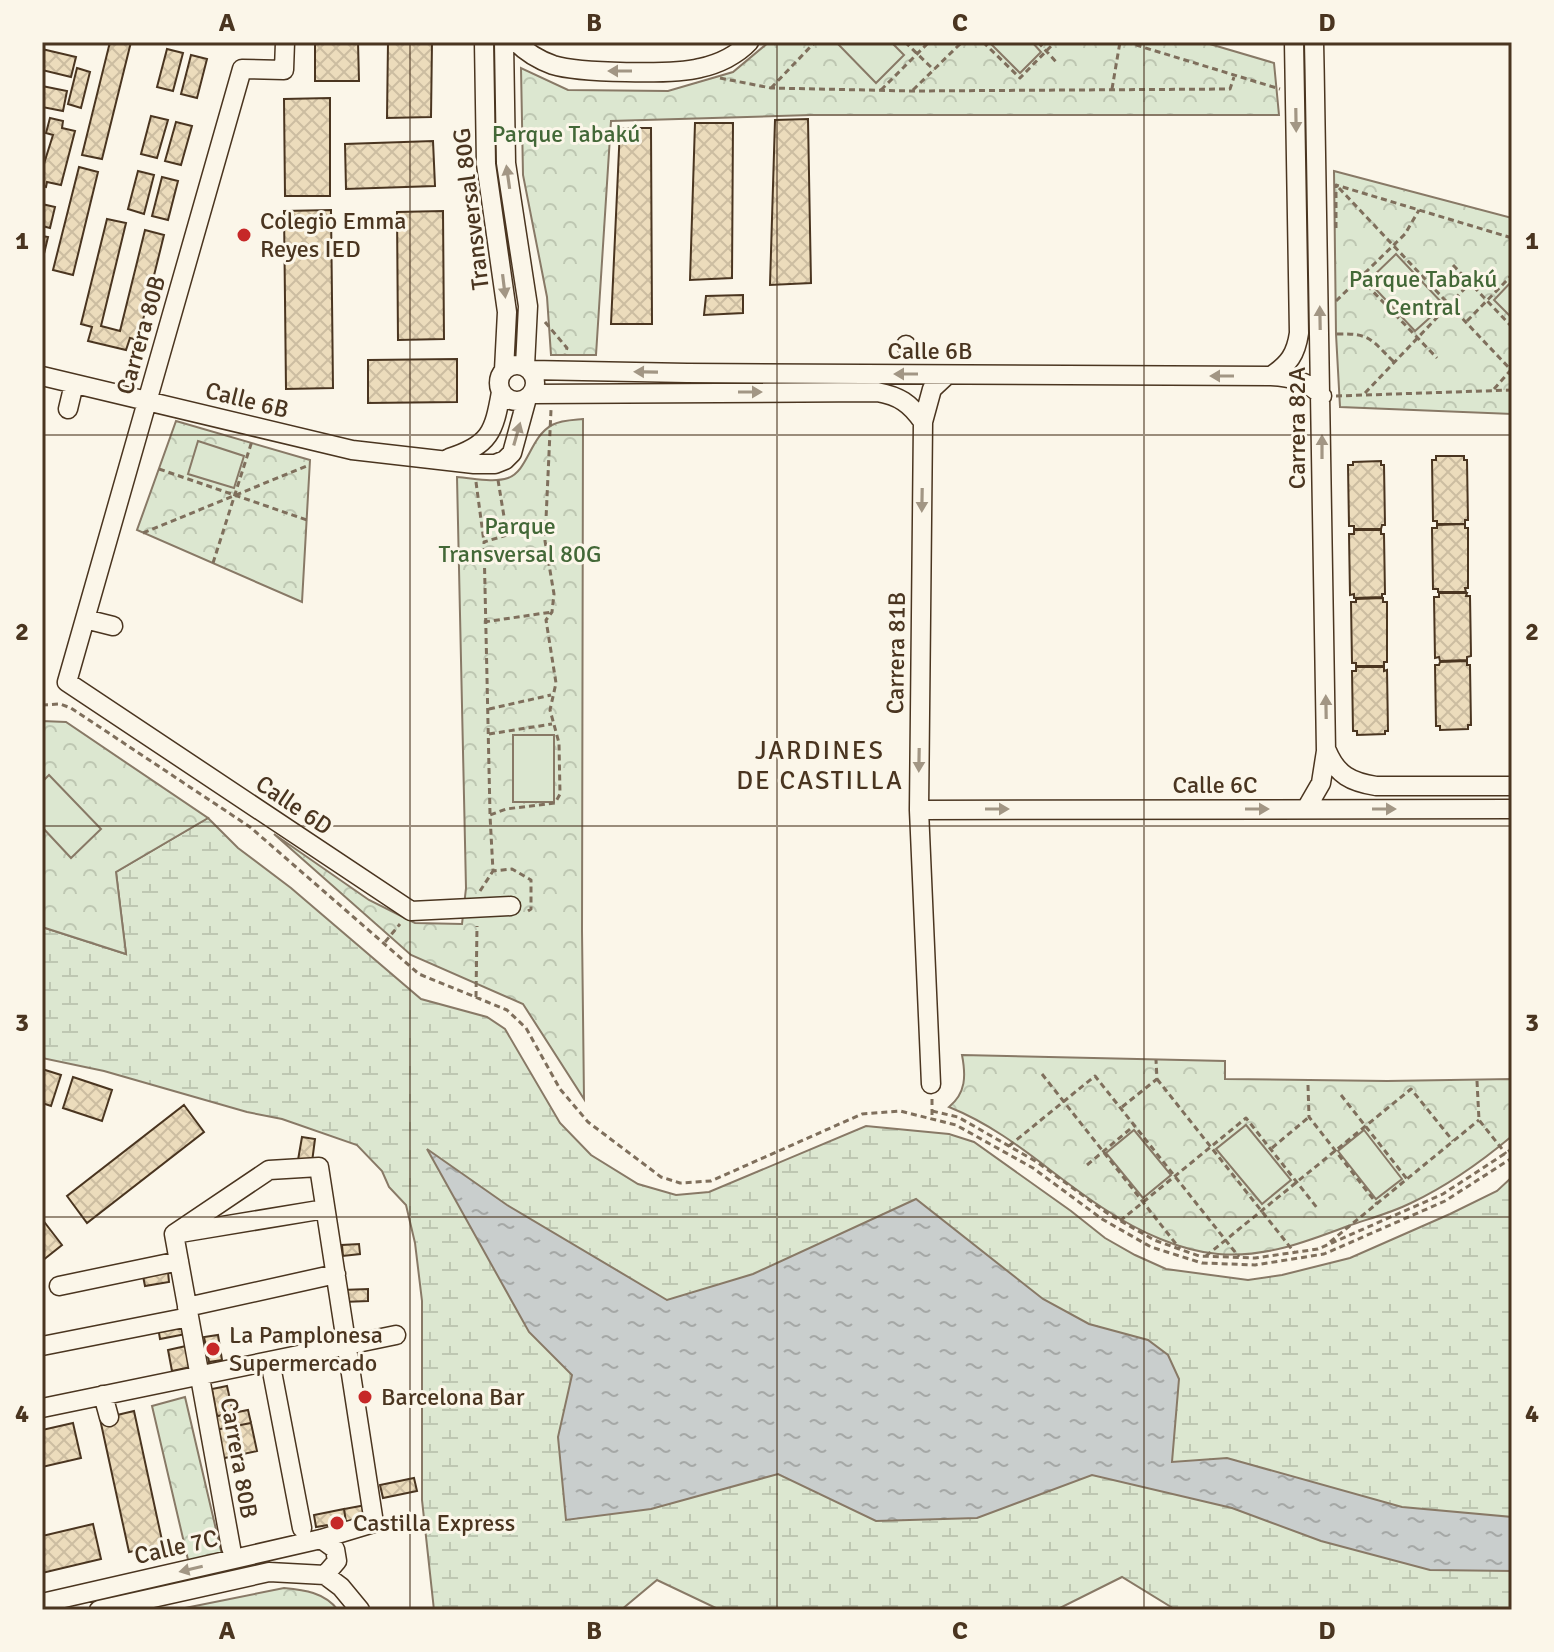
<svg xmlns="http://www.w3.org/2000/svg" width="1554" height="1652" font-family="Signika,sans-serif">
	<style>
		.wetland { fill: url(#wetland-marsh); stroke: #887966; stroke-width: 2 }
		.park { fill: url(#park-crowns); stroke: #887966; stroke-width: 2 }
		.pitch { fill: #dce7d0; stroke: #887966; stroke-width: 2 }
		.water { fill: url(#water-ripples); stroke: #887966; stroke-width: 2 }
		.building { fill: url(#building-cross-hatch); stroke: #4a3520; stroke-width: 2 }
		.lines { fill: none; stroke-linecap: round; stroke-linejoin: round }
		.minor-casing { stroke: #4a3520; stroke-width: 21 }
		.path { stroke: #7f6f5c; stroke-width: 3; stroke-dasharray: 6 4; stroke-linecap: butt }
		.minor { stroke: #fbf6e9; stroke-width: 18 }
		.oneway { fill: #a29684 }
		.grid { fill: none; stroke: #4a3520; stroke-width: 2; stroke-opacity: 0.55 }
		.poi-dot { fill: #c62828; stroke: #fbf6e9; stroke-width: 3 }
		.labels { text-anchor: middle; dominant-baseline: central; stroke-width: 6; stroke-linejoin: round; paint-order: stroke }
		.park-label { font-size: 24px; fill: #436837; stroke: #fbf6e9 }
		.street-label { font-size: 24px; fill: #4a3520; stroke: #fbf6e9 }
		.poi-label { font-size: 24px; fill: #4a3520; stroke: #fbf6e9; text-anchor: start }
		.neighbourhood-label { font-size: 26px; letter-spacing: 2px; fill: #4a3520; stroke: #fbf6e9 }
		.neatline { fill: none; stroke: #4a3520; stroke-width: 3 }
		.grid-label { font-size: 26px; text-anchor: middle; font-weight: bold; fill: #4a3520 }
	</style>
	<defs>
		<pattern id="wetland-marsh" width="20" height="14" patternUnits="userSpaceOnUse" patternTransform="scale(2)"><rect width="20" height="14" fill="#dce7d0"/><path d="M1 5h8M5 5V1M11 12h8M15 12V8" fill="none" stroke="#bec7b2"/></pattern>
		<pattern id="park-crowns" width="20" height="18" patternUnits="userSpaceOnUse" patternTransform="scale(2)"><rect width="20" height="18" fill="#dce7d0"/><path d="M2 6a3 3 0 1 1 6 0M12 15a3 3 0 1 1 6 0" fill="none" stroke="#bec7b2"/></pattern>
		<pattern id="water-ripples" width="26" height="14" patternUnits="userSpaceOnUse" patternTransform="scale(2)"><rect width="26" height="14" fill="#c9cecd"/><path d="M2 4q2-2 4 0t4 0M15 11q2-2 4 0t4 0" fill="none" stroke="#a5a8a6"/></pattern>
		<pattern id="building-cross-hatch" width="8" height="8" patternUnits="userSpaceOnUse" patternTransform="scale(2)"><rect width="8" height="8" fill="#ecdcbc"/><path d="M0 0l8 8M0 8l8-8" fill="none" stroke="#ccbda1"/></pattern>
	</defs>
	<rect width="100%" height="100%" fill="#fbf6e9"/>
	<path class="wetland" d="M208,818L238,848L291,888L421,999L487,1017L505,1029L560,1123L591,1155L638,1184L676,1195L709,1192L866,1126L949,1134L974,1142L1071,1211L1105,1238L1135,1255L1166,1269L1248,1280L1282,1275L1350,1258L1450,1214L1497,1191L1512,1177V1610H1176L1122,1577L1056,1610H720L657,1580L621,1610H434L422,1500V1301L415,1243L406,1205L389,1187L382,1171L357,1145L282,1119L247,1112L104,1071L42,1058V927L126,954L116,872Z"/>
	<path class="park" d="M769,42H1203L1274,63L1279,115H811L611,121L596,355H551L547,297L523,175L521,68L568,90L668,91L733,72Z
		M1334,171L1512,218V414L1340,407L1336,334Z
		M583,419L582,931L584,1099L523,1004L411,955L274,834L369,900L415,923L462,924L466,888L457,477C473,478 493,483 508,478C528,471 530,437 552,425C561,420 572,420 583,419Z
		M176,421L310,460L302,602L137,530Z
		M42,721L66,722L208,818L116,872L126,954L42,927Z
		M962,1055L1225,1061V1079L1387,1081L1512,1079V1136C1481,1162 1447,1186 1411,1203C1391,1213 1368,1219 1348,1226C1306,1242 1264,1258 1218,1254C1180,1251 1138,1231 1106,1210C1051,1175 1011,1132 949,1107C966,1093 966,1076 962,1055Z
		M185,1397L222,1555L189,1564L152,1406Z
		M284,1588C304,1590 324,1592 338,1610H175Z"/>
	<path class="pitch" d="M836,42H891L904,55L876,83Z
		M989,42H1032L1041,52L1020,73Z
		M1396,254L1444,305L1415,331L1368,281Z
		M1512,281V318L1494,300Z
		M198,441L244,456L234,488L188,474Z
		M513,735H554V802H513Z
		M49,775L101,829L71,858L42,827V782Z
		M1246,1125L1291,1180L1262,1204L1216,1149Z
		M1134,1130L1171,1175L1143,1198L1106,1153Z
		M1364,1130L1402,1179L1376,1199L1338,1151Z"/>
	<path class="water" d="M427,1149L507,1205L667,1300L753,1274L916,1199L1043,1299L1089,1324L1148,1340L1168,1355L1179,1379L1172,1462L1227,1458L1402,1507L1512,1517V1571L1430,1570L1321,1541L1232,1508L1092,1475L977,1518L876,1521L778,1474L651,1509L566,1520L558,1437L572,1375L529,1332Z"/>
	<path class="building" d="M110,42H131L102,159L82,155Z
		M315,42H358L359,81H315Z
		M388,42H432L431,117L387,118Z
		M42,49L76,57L71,77L42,70Z
		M167,49L183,53L173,91L157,87Z
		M191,55L207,59L197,98L181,94Z
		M77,68L90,72L81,108L68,104Z
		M42,86L67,91L63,111L42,107Z
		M330,98V196H285L284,99Z
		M151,116L168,120L157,158L141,154Z
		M50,118L63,121L62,128L75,131L61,185L47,182L46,187L42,186V170L53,135L46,133Z
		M808,119L811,283L770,285L775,120Z
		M176,122L192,126L181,165L165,161Z
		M695,123H733L732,278L690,280Z
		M620,128H651L652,324H611Z
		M433,141L435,186L346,189L345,144Z
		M79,167L98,172L73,275L53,270Z
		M138,171L154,175L144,214L128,209Z
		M162,177L178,181L168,220L152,216Z
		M42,204L55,207L50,228L42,226Z
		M331,210L333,388L286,389L284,211Z
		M443,211L444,339L398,340L397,212Z
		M107,219L126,223L101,326L120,331L145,230L164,235L138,340L130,338L126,350L88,341L92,327L81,324Z
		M42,236L48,237L43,258H42Z
		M743,295V313L704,315L706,296Z
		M457,359V402L368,403V360Z
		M1436,456H1464V460H1467L1468,520H1465V524H1437V521H1433L1432,460H1436Z
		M1381,461V465H1384L1385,525H1382L1381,529H1354V526H1349L1348,465H1353V462Z
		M1465,524V528H1468V588H1465L1466,592H1438V589H1433L1432,528H1437V525Z
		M1354,530H1381V534H1384L1385,594H1382V597L1354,598V594L1350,595L1349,534H1354Z
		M1439,593H1467L1466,596H1470L1471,656L1467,657V660L1440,661L1439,657L1435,658L1434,597H1439Z
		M1383,598V602H1387V662H1384V666H1356V663H1352L1351,602H1356V599Z
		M1467,661V665H1470L1471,725H1468V729L1440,730V726H1436L1435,665H1439L1440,662Z
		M1356,667H1384V671L1387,670L1388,731H1385V734L1357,735V731H1353L1352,671H1356Z
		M42,1069L61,1075L51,1106L42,1103Z
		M73,1077L112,1090L102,1121L63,1108Z
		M184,1105L204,1132L87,1223L67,1196Z
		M302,1137L315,1139L312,1162L298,1160Z
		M42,1219L62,1245L42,1261Z
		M359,1244L360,1254L343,1256L342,1245Z
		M168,1272L169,1282L145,1286L143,1276Z
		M368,1289V1301L343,1302L342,1290Z
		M184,1323L186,1334L160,1339L158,1327Z
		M218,1335L222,1360L209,1362L204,1337Z
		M186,1346L191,1367L172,1371L168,1350Z
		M227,1386L233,1413L217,1416L212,1389Z
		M248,1410L251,1423L215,1430L213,1417Z
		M134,1411L163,1545L129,1552L100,1419Z
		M73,1423L81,1458L42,1467V1430Z
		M251,1423L257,1451L220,1459L215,1430Z
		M414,1478L417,1491L383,1498L380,1485Z
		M366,1505L368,1518L346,1522L344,1509Z
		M344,1509L346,1522L316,1527L314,1515Z
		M93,1524L101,1559L42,1573V1536Z"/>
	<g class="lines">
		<defs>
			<path id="minor" d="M285,42L284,70L242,69L67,682L411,911L511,906
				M484,42L486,164L507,312L504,370
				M504,42L506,163L528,306L525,366
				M516,42C526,52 539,60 553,65C578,73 674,75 700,68C718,64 737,55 749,42
				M906,345V346
				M499 383a18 18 0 1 1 36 0a18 18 0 1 1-36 0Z
				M531,370L687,373L1271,376C1292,377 1307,381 1322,396
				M42,376L352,450L474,464H495L505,460L512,453L527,398
				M1271,376C1289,364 1296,354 1299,333L1294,42
				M532,394L877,392C899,396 910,403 923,422
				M68,409L74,384
				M449,458C490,445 494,432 501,392
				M85,619L113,626
				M1327,751C1337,775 1351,782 1376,786H1512
				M1306,809L1321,783L1326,751C1322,514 1319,278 1314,42
				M919,810L1512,809
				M931,1084L919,810L923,422L932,389L947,375
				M180,1233L325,1209
				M174,1234L231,1548
				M59,1286L179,1261
				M187,1307L336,1274
				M42,1346L189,1317
				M270,1361L302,1528
				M103,1395L109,1417
				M42,1408L396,1335
				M325,1575L341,1587L360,1610
				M42,1603L321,1539L374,1523L319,1167L269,1170L174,1234
				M99,1610L269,1572L325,1575L337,1561L335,1549L321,1539"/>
		</defs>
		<use href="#minor" class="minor-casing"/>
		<path class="path" d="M905,42L934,70
			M983,42L1020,78L1055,42
			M1038,42L1058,64
			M1126,42L1280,89
			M720,78L771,88L912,91L1230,89L1234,77
			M771,88L815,42
			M1112,89L1120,42
			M881,90L929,42
			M913,90L962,42
			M1339,188L1512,371
			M1336,228V185L1512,238
			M1453,265L1512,327
			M1360,278L1437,358
			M1336,301L1405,234L1419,210
			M1467,321L1512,275
			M545,322L567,348L565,354
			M1337,334C1371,333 1371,340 1394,362
			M1494,389L1510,371
			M1365,393L1470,283
			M1336,396L1512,390
			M159,469L307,520
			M498,480L507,535L515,531L546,528
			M476,482L484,542
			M143,533L309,465
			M213,563L252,441
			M484,622L552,612
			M42,705L60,704L71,708L250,827L419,974L507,1010L526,1028L560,1089L588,1122L661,1177L680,1183L711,1181L862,1114L900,1111L956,1125L1033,1168L1102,1219L1151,1247L1202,1263L1255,1265L1324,1254L1445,1201L1512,1158
			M489,709L551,695
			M489,734L552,724
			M490,814L484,542L507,535
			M480,891L493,871
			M528,911L531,909V880L512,869L493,871L490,815L506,809L555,803L560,794L559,743L550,710L556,683L546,620L552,612L554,594L545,541L551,410
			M385,942L400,924
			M476,997L477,926
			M1042,1074L1180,1249
			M1157,1079L1294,1252
			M1477,1081L1479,1120L1506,1154
			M1308,1085L1309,1117L1377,1204
			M1341,1095L1407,1179
			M932,1099V1119
			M1122,1107L1157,1079L1156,1060
			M932,1111L958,1117L1037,1162L1107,1213L1154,1240L1199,1256L1255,1258L1318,1249L1443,1194L1512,1149
			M1009,1146L1095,1076L1239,1257
			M1272,1148L1309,1117
			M1087,1165L1135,1125
			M1120,1221L1246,1118L1318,1209
			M1330,1242L1479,1120
			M1206,1256L1411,1089L1453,1141"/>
		<use href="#minor" class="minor"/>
	</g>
	<defs><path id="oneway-solid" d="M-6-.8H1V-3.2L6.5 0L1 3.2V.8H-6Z" transform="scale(2)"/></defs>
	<g class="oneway">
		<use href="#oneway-solid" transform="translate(620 71) rotate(180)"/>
		<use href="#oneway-solid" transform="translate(1296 120) rotate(89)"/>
		<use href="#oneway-solid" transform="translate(508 177) rotate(-98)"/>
		<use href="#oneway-solid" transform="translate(504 286) rotate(83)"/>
		<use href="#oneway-solid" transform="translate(1320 318) rotate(-91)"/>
		<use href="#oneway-solid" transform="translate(646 372) rotate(-179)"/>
		<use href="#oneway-solid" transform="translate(906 374) rotate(-180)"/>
		<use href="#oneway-solid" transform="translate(1222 376) rotate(-180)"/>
		<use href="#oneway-solid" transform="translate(750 392)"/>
		<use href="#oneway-solid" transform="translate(517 434) rotate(-74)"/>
		<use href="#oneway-solid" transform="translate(1322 447) rotate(-90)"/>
		<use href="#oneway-solid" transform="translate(922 500) rotate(91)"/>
		<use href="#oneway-solid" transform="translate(1326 707) rotate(-91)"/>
		<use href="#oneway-solid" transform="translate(919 760) rotate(91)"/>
		<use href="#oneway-solid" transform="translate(997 809)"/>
		<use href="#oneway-solid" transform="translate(1257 809)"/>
		<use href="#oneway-solid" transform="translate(1384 809)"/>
		<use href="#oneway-solid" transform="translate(191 1569) rotate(167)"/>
	</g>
	<path class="grid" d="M410,42V1610M777,42V1610M1144,42V1610M42,435H1512M42,826H1512M42,1217H1512"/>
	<g class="poi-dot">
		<circle cx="244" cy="235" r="8"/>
		<circle cx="213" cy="1349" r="8"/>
		<circle cx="365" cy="1397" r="8"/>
		<circle cx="337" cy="1523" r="8"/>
	</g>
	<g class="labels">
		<g class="park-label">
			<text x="566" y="134">Parque Tabakú</text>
			<text x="1423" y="279">Parque Tabakú<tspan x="1423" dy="28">Central</tspan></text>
			<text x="520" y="526">Parque<tspan x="520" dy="28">Transversal 80G</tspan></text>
		</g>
		<g class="street-label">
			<text transform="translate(471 209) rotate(-97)">Transversal 80G</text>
			<text transform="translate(141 335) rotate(-74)">Carrera 80B</text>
			<text x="930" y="351">Calle 6B</text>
			<text transform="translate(247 400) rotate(14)">Calle 6B</text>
			<text transform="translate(1297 428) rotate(-90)">Carrera 82A</text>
			<text transform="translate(896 653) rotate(-89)">Carrera 81B</text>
			<text x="1215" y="785">Calle 6C</text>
			<text transform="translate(294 805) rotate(34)">Calle 6D</text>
			<text transform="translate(239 1458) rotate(80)">Carrera 80B</text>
			<text transform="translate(176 1547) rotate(-13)">Calle 7C</text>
		</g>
		<g class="poi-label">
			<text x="260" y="221">Colegio Emma<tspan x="260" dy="28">Reyes IED</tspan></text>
			<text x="229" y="1335">La Pamplonesa<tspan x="229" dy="28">Supermercado</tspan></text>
			<text x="381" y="1397">Barcelona Bar</text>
			<text x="353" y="1523">Castilla Express</text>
		</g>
		<g class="neighbourhood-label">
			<text x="820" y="751">JARDINES<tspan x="820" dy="30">DE CASTILLA</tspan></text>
		</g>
	</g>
	<rect width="1554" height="1652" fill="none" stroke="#fbf6e9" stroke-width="88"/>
	<rect x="44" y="44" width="1466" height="1564" class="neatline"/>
	<g class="grid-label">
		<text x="227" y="31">A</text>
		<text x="594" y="31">B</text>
		<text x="960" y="31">C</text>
		<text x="1327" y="31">D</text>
		<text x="22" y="249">1</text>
		<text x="1532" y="249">1</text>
		<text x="22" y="640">2</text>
		<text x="1532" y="640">2</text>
		<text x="22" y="1031">3</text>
		<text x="1532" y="1031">3</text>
		<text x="22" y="1422">4</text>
		<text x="1532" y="1422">4</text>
		<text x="227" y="1639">A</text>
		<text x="594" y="1639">B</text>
		<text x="960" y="1639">C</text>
		<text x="1327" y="1639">D</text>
	</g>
</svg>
